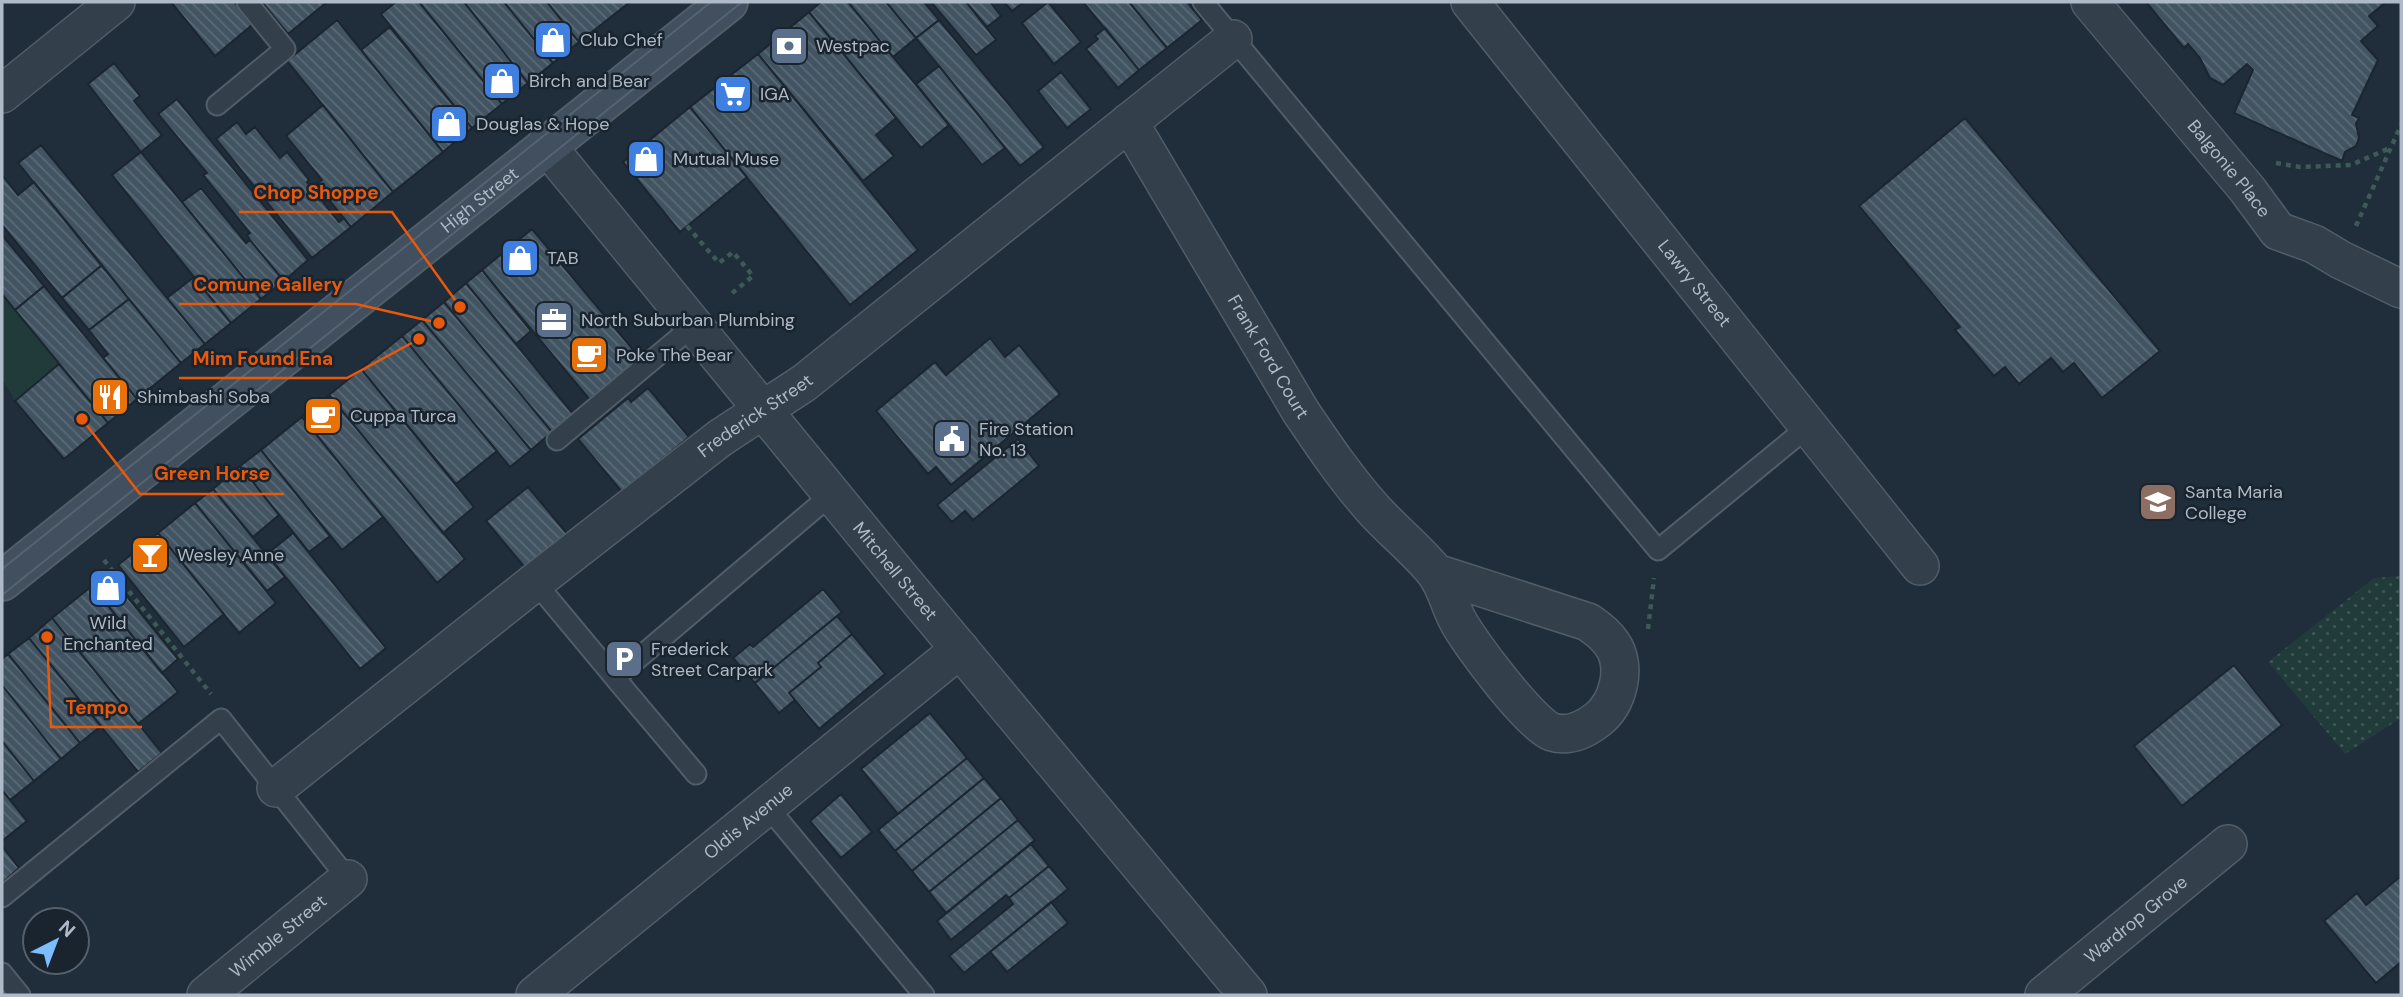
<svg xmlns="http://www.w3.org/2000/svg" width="2403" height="997" font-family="'DM Sans',sans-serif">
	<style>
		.grass { fill: url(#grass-dots) }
		.green { fill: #213b3b }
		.building { fill: url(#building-back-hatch); stroke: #1b2631; stroke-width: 2 }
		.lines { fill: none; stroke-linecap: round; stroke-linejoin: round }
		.lane-casing { stroke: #515d68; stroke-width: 23 }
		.street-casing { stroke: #515d68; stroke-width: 40 }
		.secondary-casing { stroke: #515d68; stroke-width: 42 }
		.path { stroke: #3f5858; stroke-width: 4.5; stroke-dasharray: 5 5; stroke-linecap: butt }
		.lane { stroke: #333f4b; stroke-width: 19 }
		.street { stroke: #333f4b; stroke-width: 37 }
		.secondary { stroke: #414f5e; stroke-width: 38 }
		.tram { stroke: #556472; stroke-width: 2 }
		.labels { text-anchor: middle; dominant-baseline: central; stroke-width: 5; stroke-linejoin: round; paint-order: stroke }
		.poi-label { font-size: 18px; fill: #aebac7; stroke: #19242f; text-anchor: start }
		.street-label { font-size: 18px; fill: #aebac7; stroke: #19242f }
		.leader { fill: none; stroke: #e8590c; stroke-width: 2.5 }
		.callout-dot { fill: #e8590c; stroke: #19242f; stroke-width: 2.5 }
		.callout-label { font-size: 19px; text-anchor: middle; font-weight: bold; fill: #e8590c; stroke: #19242f; stroke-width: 5; stroke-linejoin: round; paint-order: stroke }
	</style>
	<defs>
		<pattern id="grass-dots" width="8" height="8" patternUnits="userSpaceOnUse" patternTransform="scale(1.75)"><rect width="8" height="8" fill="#213b3b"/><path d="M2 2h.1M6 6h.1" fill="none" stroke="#3f5556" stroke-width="1.8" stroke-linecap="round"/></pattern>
		<pattern id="building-back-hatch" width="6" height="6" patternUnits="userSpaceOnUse" patternTransform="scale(1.75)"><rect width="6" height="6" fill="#425462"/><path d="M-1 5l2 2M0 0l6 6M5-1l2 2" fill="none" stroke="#5b6a77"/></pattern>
	</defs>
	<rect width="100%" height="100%" fill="#1f2e3a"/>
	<path class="grass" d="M2401,576V718L2345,754L2268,662L2374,578Z"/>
	<path class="green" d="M5,298L59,364L15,401L2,378V301Z"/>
	<path class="building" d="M171,2H234L252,25L215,56Z
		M262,2H327L288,34Z
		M396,2H419L502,104L472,128L381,14Z
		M419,2H464L528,83L502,104Z
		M464,2H504L553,63L528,83Z
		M504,2H547L579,42L553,63Z
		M547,2H630L579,42Z
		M821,2H848L949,125L921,148L809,12Z
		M848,2H886L916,38L893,57Z
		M886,2H924L939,20L916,38Z
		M931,2H966L996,40L976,55Z
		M966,2H990L1001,16L987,27Z
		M1004,2H1024L1012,11Z
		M1048,2L1081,42L1054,64L1022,23Z
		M1083,2H1129L1167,48L1139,70Z
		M1129,2H1187L1202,20L1167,48Z
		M2146,2H2386L2369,16L2378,26L2361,41L2378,60L2352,115L2359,118L2356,124L2359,138L2356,146L2345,152L2342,161L2234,113L2253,70L2247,64L2223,85L2210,78L2200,58L2188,44L2184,48Z
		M809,12L896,118L876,135L894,156L863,181L758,54Z
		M337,20L443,152L393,192L287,61Z
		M939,20L1044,147L1020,166L916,38Z
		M390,27L472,128L443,152L361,50Z
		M1105,28L1139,70L1118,88L1086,49L1098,39L1095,36Z
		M758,54L918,250L850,305L690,107Z
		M114,63L140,96L134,101L162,135L141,152L88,84Z
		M939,66L1005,148L982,165L916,84Z
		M1061,72L1091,109L1067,128L1038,91Z
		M177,99L308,260L284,281L250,240L247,235L250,233L203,175L207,173L158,114Z
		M323,105L393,192L351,227L316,184L322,180L286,136Z
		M690,107L747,177L680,232L623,162Z
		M1965,118L2160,351L2102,398L2074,363L2063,372L2051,358L2019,384L2005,367L1994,376L1955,330L1960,327L1859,206Z
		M237,122L246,134L255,127L280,158L287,152L309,180L307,182L339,222L344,218L351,227L312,258L216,139Z
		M41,145L205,344L181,363L18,163Z
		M141,152L261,299L231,323L112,175Z
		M2,175L18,195L34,182L102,265L62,298L2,225Z
		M201,188L246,243L250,240L284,281L261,299L182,202Z
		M532,229L640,358L590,400L482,270Z
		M2,235L44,286L15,310L2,294Z
		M102,265L129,299L89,330L62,298Z
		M482,270L531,331L516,344L466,283Z
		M194,277L231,323L205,344L167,298Z
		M466,283L573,414L552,432L444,302Z
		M44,286L137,399L108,423L15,310Z
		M129,299L181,363L137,399L103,358L108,354L89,330Z
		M444,302L552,432L531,450L422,320Z
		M422,320L531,450L510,467L402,336Z
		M402,336L497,451L456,484L361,369Z
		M990,338L1005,357L1019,345L1060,394L951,485L936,467L928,474L876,411L935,362L946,375Z
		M59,364L108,423L64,459L15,401Z
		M361,369L474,507L443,533L329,395Z
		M648,388L689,437L622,492L578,439L628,398L631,402Z
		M329,395L465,559L437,583L302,417Z
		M302,417L383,517L342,550L261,450Z
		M1018,439L1039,466L973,520L965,511L952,522L937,505Z
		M261,450L330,536L309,552L240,466Z
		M240,466L279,515L253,537L213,489Z
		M528,487L569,536L528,571L486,521Z
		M213,489L285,577L267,591L195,503Z
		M195,503L276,603L239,633L158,533Z
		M158,533L224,614L184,647L118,565Z
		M293,533L386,648L360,669L267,554Z
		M108,573L178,659L162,673L92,586Z
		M92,586L178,692L138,724L52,618Z
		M823,589L842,612L755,683L733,658L750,644L753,647Z
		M837,616L852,634L818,663L821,667L789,693L795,700L779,713L755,683Z
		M52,618L162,753L138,772L29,638Z
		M852,634L885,674L819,729L789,693L821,667L818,663Z
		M29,638L101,726L80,743L8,654Z
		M8,654L80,743L61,759L2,685V659Z
		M2234,665L2282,725L2182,806L2134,746Z
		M2,685L61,759L34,781L2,741Z
		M930,713L967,758L898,814L861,769Z
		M2,741L34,781L10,800L2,790Z
		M967,758L984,778L895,851L878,830Z
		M984,778L1001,798L912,871L895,851Z
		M2,790L27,821L2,841Z
		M841,794L872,832L841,858L810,821Z
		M1001,798L1018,820L929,892L912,871Z
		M1018,820L1035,840L946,913L929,892Z
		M1031,844L1049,866L1009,898L1006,895L951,940L937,921Z
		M2,846L19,868L2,883Z
		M1049,866L1068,889L964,973L949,956L1013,904L1009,898Z
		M2401,876V962L2376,983L2324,921L2357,893L2366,905Z
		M1051,902L1068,923L1007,972L990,952Z"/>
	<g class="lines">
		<defs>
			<path id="lane" d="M1203,2L1658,550L1809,426
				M217,105L285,49L247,2
				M557,440L693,326
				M535,582L615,678
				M696,774L615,678L832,494
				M767,806L924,995
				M2,897L221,719L348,879
				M2,973L20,995"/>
			<g id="street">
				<path id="s1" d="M1470,2L1920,566"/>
				<path id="s2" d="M2090,2L2247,189L2278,231L2314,244L2341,260L2401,289"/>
				<path d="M2,94L116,2"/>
				<path id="s3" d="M1129,122L1301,412C1324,446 1347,480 1374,510C1393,531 1416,549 1434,571C1445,584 1449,604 1457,619C1467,640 1532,726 1552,732C1568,737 1584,730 1597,720C1618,704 1628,667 1612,644C1606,635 1597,628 1588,622L1436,573"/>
				<path id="s4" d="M546,145L898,575L1248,995"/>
				<path id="s5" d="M276,788L535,582L720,438L804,383L1233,39"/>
				<path id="s6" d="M206,995L348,879"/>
				<path id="s7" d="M535,995L960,649"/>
				<path id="s8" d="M2044,995L2228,844"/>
			</g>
			<g id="secondary">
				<path id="s9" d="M2,581L728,2"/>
			</g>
		</defs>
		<use href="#lane" class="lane-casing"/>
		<use href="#street" class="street-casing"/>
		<use href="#secondary" class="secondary-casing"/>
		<path class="path" d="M2276,163L2300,167L2351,165L2390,148
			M687,226L719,263L733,252L753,276L731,294
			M2356,226L2401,125
			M104,560L211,694
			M1648,629L1654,578"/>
		<use href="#lane" class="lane"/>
		<use href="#street" class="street"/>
		<use href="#secondary" class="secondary"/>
		<path class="tram" d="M2,569L711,2
			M2,595L742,2"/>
	</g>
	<defs>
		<symbol id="shop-square" viewBox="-11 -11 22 22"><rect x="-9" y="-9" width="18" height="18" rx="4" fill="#3f7fe0" stroke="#19242f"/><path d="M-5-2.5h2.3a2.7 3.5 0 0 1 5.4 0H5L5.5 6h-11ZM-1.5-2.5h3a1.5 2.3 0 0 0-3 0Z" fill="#fff"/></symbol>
		<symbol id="bank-square" viewBox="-11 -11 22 22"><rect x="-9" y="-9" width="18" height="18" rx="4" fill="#5c6f8a" stroke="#19242f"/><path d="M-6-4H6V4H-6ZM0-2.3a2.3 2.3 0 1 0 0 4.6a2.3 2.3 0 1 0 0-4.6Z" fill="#fff"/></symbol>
		<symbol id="supermarket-square" viewBox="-11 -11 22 22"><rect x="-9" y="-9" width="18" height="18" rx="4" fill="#3f7fe0" stroke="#19242f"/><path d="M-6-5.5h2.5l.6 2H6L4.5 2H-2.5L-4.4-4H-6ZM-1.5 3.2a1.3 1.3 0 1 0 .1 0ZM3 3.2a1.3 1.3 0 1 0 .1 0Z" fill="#fff"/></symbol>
		<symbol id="office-square" viewBox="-11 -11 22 22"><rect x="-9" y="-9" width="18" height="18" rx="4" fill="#5c6f8a" stroke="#19242f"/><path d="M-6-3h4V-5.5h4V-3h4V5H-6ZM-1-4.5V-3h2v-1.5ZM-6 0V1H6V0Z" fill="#fff"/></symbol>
		<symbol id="cafe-square" viewBox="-11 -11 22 22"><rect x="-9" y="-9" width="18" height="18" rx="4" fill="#e8710a" stroke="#19242f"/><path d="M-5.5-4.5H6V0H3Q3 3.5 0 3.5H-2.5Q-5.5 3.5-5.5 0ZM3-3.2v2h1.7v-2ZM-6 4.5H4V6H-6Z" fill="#fff"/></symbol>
		<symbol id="restaurant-square" viewBox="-11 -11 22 22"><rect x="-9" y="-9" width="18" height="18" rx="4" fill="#e8710a" stroke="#19242f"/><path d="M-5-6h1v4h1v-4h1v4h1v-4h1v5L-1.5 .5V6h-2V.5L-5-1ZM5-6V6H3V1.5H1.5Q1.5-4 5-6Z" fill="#fff"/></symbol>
		<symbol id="civic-square" viewBox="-11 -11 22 22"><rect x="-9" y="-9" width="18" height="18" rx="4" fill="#5c6f8a" stroke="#19242f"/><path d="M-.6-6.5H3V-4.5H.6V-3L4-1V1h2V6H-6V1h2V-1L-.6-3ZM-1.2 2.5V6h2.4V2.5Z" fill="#fff"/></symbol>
		<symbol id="school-square" viewBox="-11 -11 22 22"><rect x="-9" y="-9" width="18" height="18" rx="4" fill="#8d6e63" stroke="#19242f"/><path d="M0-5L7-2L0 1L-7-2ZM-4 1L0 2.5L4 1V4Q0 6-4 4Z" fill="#fff"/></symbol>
		<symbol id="bar-square" viewBox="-11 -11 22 22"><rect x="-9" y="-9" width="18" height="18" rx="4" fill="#e8710a" stroke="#19242f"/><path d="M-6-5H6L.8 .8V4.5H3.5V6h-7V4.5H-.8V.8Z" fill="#fff"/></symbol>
		<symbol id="parking-square" viewBox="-11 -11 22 22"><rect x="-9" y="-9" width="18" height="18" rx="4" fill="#5c6f8a" stroke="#19242f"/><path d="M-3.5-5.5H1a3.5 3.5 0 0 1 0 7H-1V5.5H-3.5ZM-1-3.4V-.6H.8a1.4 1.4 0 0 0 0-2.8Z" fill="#fff"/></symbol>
	</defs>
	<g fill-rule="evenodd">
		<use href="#shop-square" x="531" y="18" width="44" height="44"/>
		<use href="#bank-square" x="767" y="24" width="44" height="44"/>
		<use href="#shop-square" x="480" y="59" width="44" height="44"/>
		<use href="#supermarket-square" x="711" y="72" width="44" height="44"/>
		<use href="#shop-square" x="427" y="102" width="44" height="44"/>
		<use href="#shop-square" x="624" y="137" width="44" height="44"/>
		<use href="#shop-square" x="498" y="236" width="44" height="44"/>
		<use href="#office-square" x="532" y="298" width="44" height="44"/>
		<use href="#cafe-square" x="567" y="333" width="44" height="44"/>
		<use href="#restaurant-square" x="88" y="375" width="44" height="44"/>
		<use href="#cafe-square" x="301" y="394" width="44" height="44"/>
		<use href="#civic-square" x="930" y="417" width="44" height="44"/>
		<use href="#school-square" x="2136" y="480" width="44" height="44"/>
		<use href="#bar-square" x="128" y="533" width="44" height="44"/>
		<use href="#shop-square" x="86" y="566" width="44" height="44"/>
		<use href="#parking-square" x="602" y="637" width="44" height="44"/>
	</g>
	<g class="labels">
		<g class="poi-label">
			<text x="580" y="40">Club Chef</text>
			<text x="816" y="46">Westpac</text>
			<text x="529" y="81">Birch and Bear</text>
			<text x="760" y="94">IGA</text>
			<text x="476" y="124">Douglas &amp; Hope</text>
			<text x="673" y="159">Mutual Muse</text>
			<text x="547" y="258">TAB</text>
			<text x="581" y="320">North Suburban Plumbing</text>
			<text x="616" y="355">Poke The Bear</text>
			<text x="137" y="397">Shimbashi Soba</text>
			<text x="350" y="416">Cuppa Turca</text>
			<text x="979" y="429">Fire Station<tspan x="979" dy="21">No. 13</tspan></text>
			<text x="2185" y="492">Santa Maria<tspan x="2185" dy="21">College</tspan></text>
			<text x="177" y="555">Wesley Anne</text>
			<text x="108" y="623" text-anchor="middle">Wild<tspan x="108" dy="21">Enchanted</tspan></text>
			<text x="651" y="649">Frederick<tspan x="651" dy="21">Street Carpark</tspan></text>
		</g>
		<g class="street-label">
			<text stroke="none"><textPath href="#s2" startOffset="217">Balgonie Place</textPath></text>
			<text stroke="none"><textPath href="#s9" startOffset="611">High Street</textPath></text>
			<text stroke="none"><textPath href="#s1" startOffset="360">Lawry Street</textPath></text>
			<text stroke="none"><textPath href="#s3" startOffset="273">Frank Ford Court</textPath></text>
			<text stroke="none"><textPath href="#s5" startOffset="607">Frederick Street</textPath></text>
			<text stroke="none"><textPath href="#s4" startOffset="551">Mitchell Street</textPath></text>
			<text stroke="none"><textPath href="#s7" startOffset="275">Oldis Avenue</textPath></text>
			<text stroke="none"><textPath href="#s8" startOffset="119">Wardrop Grove</textPath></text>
			<text stroke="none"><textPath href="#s6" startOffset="93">Wimble Street</textPath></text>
		</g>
	</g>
	<path class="leader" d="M460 307L392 212H239M439 323L356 304H179M419 339L347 378H179M82 419L140 494H284M47 637L51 727H142"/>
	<g class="callout-dot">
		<circle cx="460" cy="307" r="7"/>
		<circle cx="439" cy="323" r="7"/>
		<circle cx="419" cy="339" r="7"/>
		<circle cx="82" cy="419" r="7"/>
		<circle cx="47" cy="637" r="7"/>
	</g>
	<g class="callout-label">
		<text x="316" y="199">Chop Shoppe</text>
		<text x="268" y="291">Comune Gallery</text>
		<text x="263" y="365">Mim Found Ena</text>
		<text x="212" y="480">Green Horse</text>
		<text x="97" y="714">Tempo</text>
	</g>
	<rect width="2403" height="997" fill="none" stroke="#aebac7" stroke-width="7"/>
	<g transform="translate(56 941) rotate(42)"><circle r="33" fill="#19242f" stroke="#55606c" stroke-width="2"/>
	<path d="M0-5L12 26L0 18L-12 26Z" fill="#7bbdff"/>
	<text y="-10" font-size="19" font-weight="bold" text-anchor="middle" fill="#aebac7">N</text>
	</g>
</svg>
